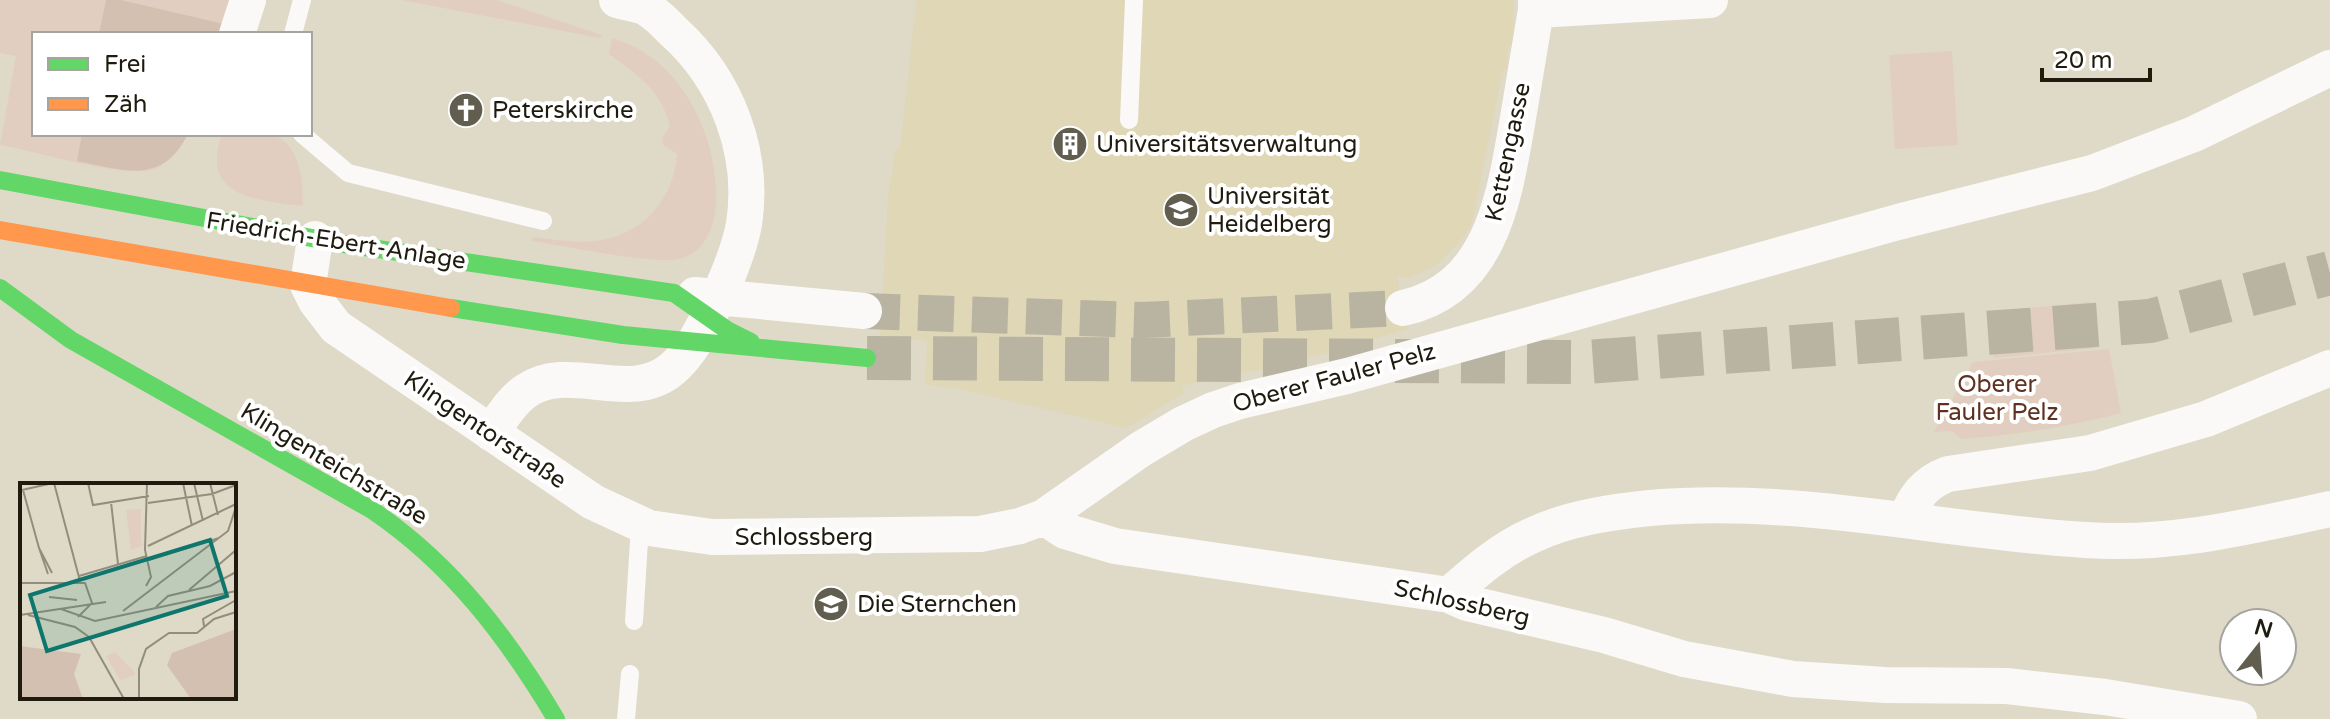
<svg xmlns="http://www.w3.org/2000/svg" width="2330" height="719" font-family="'Varela Round',sans-serif">
	<style>
		.built { fill: #dfd7b6 }
		.green { fill: #e2cec0 }
		.forest { fill: #d4c0b0 }
		.lines { fill: none; stroke-linecap: round; stroke-linejoin: round }
		.street-tunnel { stroke: #b9b4a2; stroke-width: 36; stroke-dasharray: 36 18; stroke-linecap: butt }
		.secondary-tunnel { stroke: #b9b4a2; stroke-width: 44; stroke-dasharray: 44 22; stroke-linecap: butt }
		.lane { stroke: #faf9f7; stroke-width: 18 }
		.street { stroke: #faf9f7; stroke-width: 36 }
		.fast { stroke: #63d668; stroke-width: 18 }
		.slow { stroke: #ff974d; stroke-width: 18 }
		.labels { text-anchor: middle; dominant-baseline: central; stroke-width: 8; stroke-linejoin: round; paint-order: stroke }
		.poi-label { font-size: 24px; fill: #1f1c0f; stroke: #fff; text-anchor: start }
		.street-label { font-size: 24px; fill: #1f1c0f; stroke: #fff }
		.park-label { font-size: 24px; fill: #5f3120; stroke: #fff }
		.inset-road { fill: none; stroke: #928e7d; stroke-width: 2 }
		.view { fill: #0f766e; fill-opacity: 0.15; stroke: #0f766e; stroke-width: 4 }
		.inset-edge { fill: none; stroke: #1f1c0f; stroke-width: 4 }
	</style>
	<rect width="100%" height="100%" fill="#dfdac7"/>
	<path class="built" d="M916,0H1514L1513,45L1508,46L1507,70H1503L1472,223L1461,241L1437,265L1410,278L1397,276L1408,329L1294,362L1182,386L1184,393L1126,428L955,388L925,385L927,341L880,337L888,197L895,150L900,149Z"/>
	<path class="green" d="M0,0H231L220,34H34V134H188C179,149 171,163 154,169C125,179 35,151 0,145L16,56L0,53Z
		M401,0H497L602,35L600,38Z
		M612,38C635,46 653,55 669,73C686,91 698,113 706,136C718,172 728,241 683,258C661,267 561,245 531,241L532,237C552,239 575,243 595,241C642,236 674,200 677,154L664,146L662,138L670,126C660,88 638,76 609,54Z
		M1952,51L1958,145L1895,149L1889,55Z
		M222,134C237,134 258,130 272,135C301,143 303,182 303,206C258,200 199,198 222,134Z
		M2090,302L2095,348L1994,358L1990,312Z
		M2109,349L2121,413C2068,427 2015,435 1961,439L1952,431L1934,432L1973,362Z"/>
	<path class="forest" d="M106,0H121L224,24L220,34H99Z
		M82,134H188C162,186 122,170 77,161Z"/>
	<g class="lines">
		<path class="street-tunnel" d="M864,311L1141,320L1403,308"/>
		<path class="secondary-tunnel" d="M867,358L1586,362L2150,321L2330,273"/>
		<path class="lane" d="M293,34L302,0
			M1129,120L1134,0
			M302,134L348,173L543,221
			M634,621L640,525
			M626,719L630,674"/>
		<path class="street" d="M1536,10L1710,0
			M237,34L248,0
			M315,239L308,285L316,301L336,327L593,502L649,528L712,537L980,534L1020,526L1044,517L1141,449L1183,424L1213,410L1240,401L1347,376L1898,222L2092,173L2194,134L2330,68
			M695,295L864,311
			M1403,308C1491,289 1504,198 1517,124C1523,86 1530,48 1536,10V0
			M491,433C501,419 511,401 526,391C569,361 630,405 672,369C692,352 703,327 715,304C727,279 739,251 744,224C755,153 727,80 674,32C666,24 657,14 646,8C638,4 626,3 617,0
			M1044,517L1065,531L1115,546L1449,595L1467,603L1604,635L1684,659L1793,679L1885,685L2007,686L2105,697L2239,719
			M1905,520C1915,497 1924,483 1948,474L2090,453L2206,419L2330,368
			M1449,595C1475,572 1501,549 1533,535C1569,518 1611,512 1650,508C1797,495 1940,531 2085,540C2169,546 2248,527 2330,509"/>
		<path class="fast" d="M0,180L344,244L674,293L727,330L751,342
			M0,288L71,340L372,510C452,564 507,637 556,719
			M451,308L623,335L867,358"/>
		<path class="slow" d="M0,230L451,308"/>
	</g>
	<defs>
		<symbol id="church-disc" viewBox="-11 -11 22 22"><circle r="9.5" fill="#625e4f" stroke="#fff"/><path d="M-1.2-6h2.4v3.5h3.3v2.4h-3.3V6h-2.4V-.1h-3.3v-2.4h3.3Z" fill="#fff"/></symbol>
		<symbol id="building-disc" viewBox="-11 -11 22 22"><circle r="9.5" fill="#625e4f" stroke="#fff"/><path d="M-4-6H4V6H1V3H-1V6H-4ZM-2.5-4.3h1.7v1.8h-1.7ZM.8-4.3h1.7v1.8H.8ZM-2.5-1h1.7V.8h-1.7ZM.8-1h1.7V.8H.8Z" fill="#fff"/></symbol>
		<symbol id="university-disc" viewBox="-11 -11 22 22"><circle r="9.5" fill="#625e4f" stroke="#fff"/><path d="M0-5L7-2L0 1L-7-2ZM-4 1L0 2.5L4 1V4Q0 6-4 4Z" fill="#fff"/></symbol>
		<symbol id="school-disc" viewBox="-11 -11 22 22"><circle r="9.5" fill="#625e4f" stroke="#fff"/><path d="M0-5L7-2L0 1L-7-2ZM-4 1L0 2.5L4 1V4Q0 6-4 4Z" fill="#fff"/></symbol>
	</defs>
	<g fill-rule="evenodd">
		<use href="#church-disc" x="446" y="90" width="40" height="40"/>
		<use href="#building-disc" x="1050" y="124" width="40" height="40"/>
		<use href="#university-disc" x="1161" y="190" width="40" height="40"/>
		<use href="#school-disc" x="811" y="584" width="40" height="40"/>
	</g>
	<g class="labels">
		<g class="poi-label">
			<text x="492" y="110">Peterskirche</text>
			<text x="1096" y="144">Universitätsverwaltung</text>
			<text x="1207" y="196">Universität<tspan x="1207" dy="28">Heidelberg</tspan></text>
			<text x="857" y="604">Die Sternchen</text>
		</g>
		<g class="street-label">
			<text transform="translate(1508 152) rotate(-78)">Kettengasse</text>
			<text transform="translate(336 241) rotate(9)">Friedrich-Ebert-Anlage</text>
			<text transform="translate(1334 378) rotate(-15)">Oberer Fauler Pelz</text>
			<text transform="translate(485 430) rotate(34)">Klingentorstraße</text>
			<text transform="translate(334 464) rotate(31)">Klingenteichstraße</text>
			<text x="804" y="537">Schlossberg</text>
			<text transform="translate(1462 603) rotate(13)">Schlossberg</text>
		</g>
		<g class="park-label">
			<text x="1997" y="384">Oberer<tspan x="1997" dy="28">Fauler Pelz</tspan></text>
		</g>
	</g>
	<g transform="translate(20 483)">
		<rect width="216" height="216" fill="#dfdac7"/>
		<path d="M121,26V60L126,61L111,67L106,27ZM95,169L115,190V192L100,197L86,173Z" fill="#e2cec0"/>
		<path d="M216,146V216H171L147,182L152,170ZM0,163L61,171L54,191L63,216H0Z" fill="#d4c0b0"/>
		<path class="inset-road" d="M34,0L60,98M68,0L73,22L129,13M163,0L172,43M174,0L183,38M190,0L198,32M2,7L33,0M3,7L19,65M91,19L98,81M128,20L192,11L216,2M128,63L216,21M129,77L199,55M28,91L19,65L32,90M59,93L127,73M0,100H65L72,120L58,134M126,103L131,94L125,67L127,0M169,107L216,67M29,114L57,117M136,124L148,113L190,103L216,89M41,126L75,138L216,108M103,128L208,48L216,24M0,132L86,119M8,132L55,144L69,154L104,216M184,143L183,136L216,117M119,216V186L126,166L149,150H177L194,136L216,129"/>
		<path class="view" d="M190,57L207,113L27,168L10,112Z"/>
		<rect width="216" height="216" class="inset-edge"/>
	</g>
	<rect x="32" y="32" width="280" height="104" fill="#ffffff" stroke="#a5a49f" stroke-width="2"/>
	<rect x="48" y="58" width="40" height="12" fill="#63d668" stroke="#a5a49f" stroke-width="2"/>
	<text x="104" y="72" font-size="24" fill="#1f1c0f">Frei</text>
	<rect x="48" y="98" width="40" height="12" fill="#ff974d" stroke="#a5a49f" stroke-width="2"/>
	<text x="104" y="112" font-size="24" fill="#1f1c0f">Zäh</text>
	<g transform="translate(2258 647) rotate(17)"><circle r="38" fill="#ffffff" stroke="#a5a49f" stroke-width="2"/>
	<path d="M0-6L14 30L0 20L-14 30Z" fill="#625e4f"/>
	<text y="-12" font-size="22" font-weight="bold" text-anchor="middle" fill="#1f1c0f">N</text>
	</g>
	<path d="M2042 68v12h108v-12" fill="none" stroke="#1f1c0f" stroke-width="4"/>
	<text x="2054" y="68" font-size="24" fill="#1f1c0f" stroke="#ffffff" stroke-width="6" paint-order="stroke">20 m</text>
</svg>
